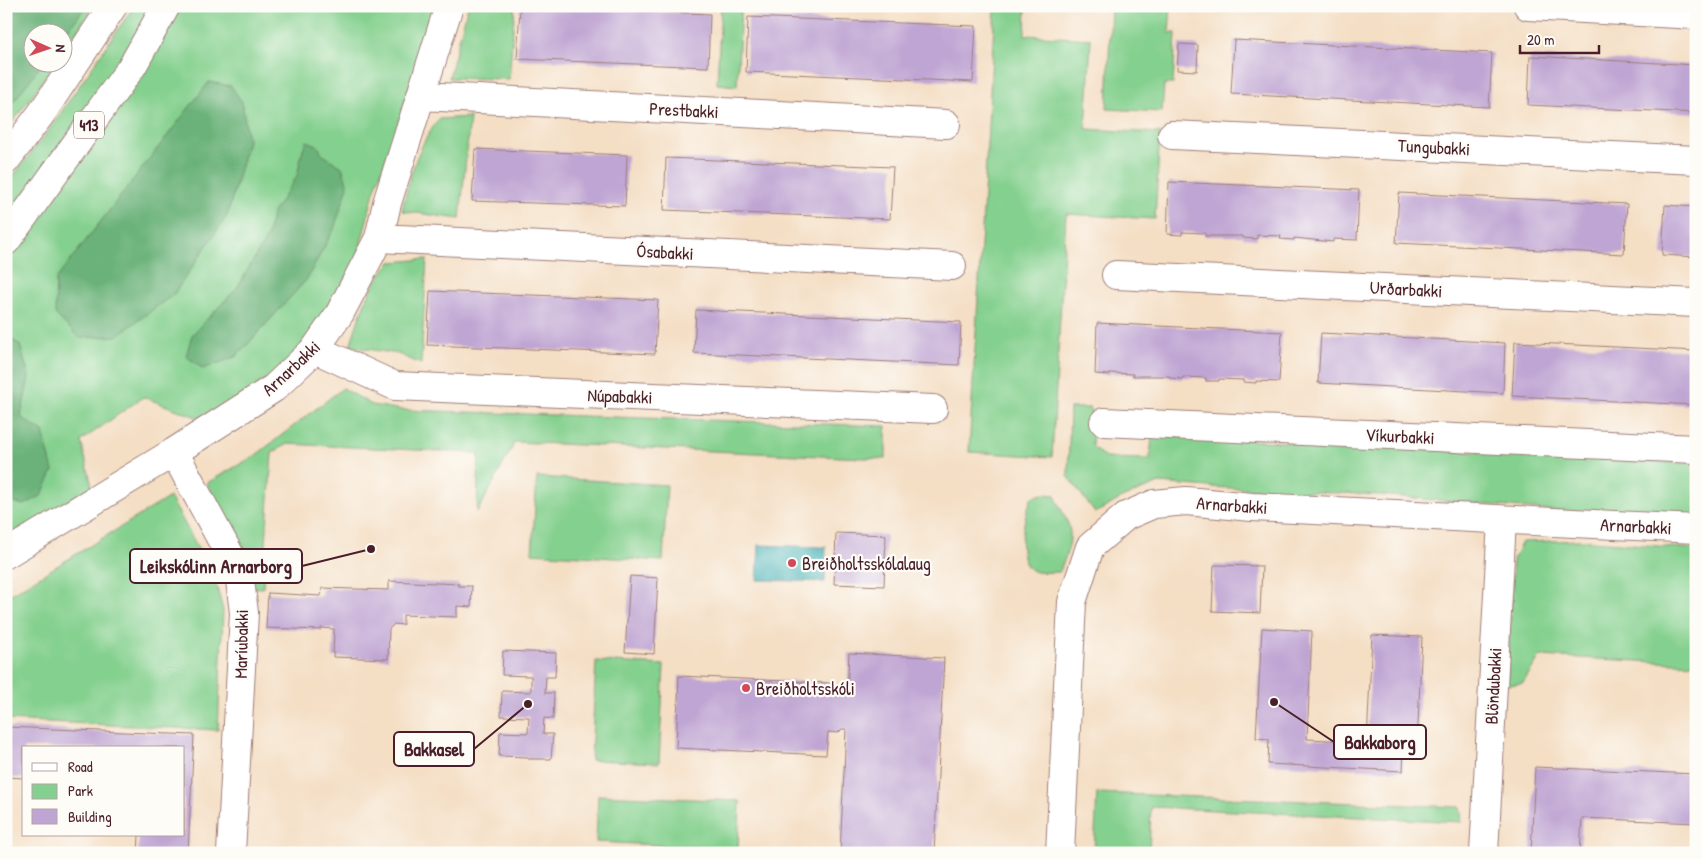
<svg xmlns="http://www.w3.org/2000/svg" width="1702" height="859" font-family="'Patrick Hand',sans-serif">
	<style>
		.green { fill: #84d08e; stroke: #67785c }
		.forest { fill: #6bb279; stroke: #5a6852 }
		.water { fill: #3aacb2; stroke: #42666e }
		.building { fill: #bfa5d3 }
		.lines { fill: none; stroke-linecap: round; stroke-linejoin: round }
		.minor-casing { stroke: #9f7e78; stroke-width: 30 }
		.major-casing { stroke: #9f7e78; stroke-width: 30 }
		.minor { stroke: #fff; stroke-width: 28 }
		.major { stroke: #fff; stroke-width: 28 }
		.poi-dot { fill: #d1495b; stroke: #fdfcf7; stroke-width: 2 }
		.labels { text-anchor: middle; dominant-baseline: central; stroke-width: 4.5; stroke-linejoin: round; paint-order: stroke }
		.shield { fill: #fdfcf7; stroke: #806168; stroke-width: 1 }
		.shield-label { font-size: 16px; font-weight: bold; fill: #4a1f2b }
		.street-label { font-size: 18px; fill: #4a1f2b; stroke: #fdfcf7 }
		.poi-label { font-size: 18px; fill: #4a1f2b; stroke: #fdfcf7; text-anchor: start }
		.leader { fill: none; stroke: #4a1f2b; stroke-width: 2 }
		.callout-dot { fill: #4a1f2b; stroke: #fdfcf7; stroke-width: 2 }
		.callout { fill: #fdfcf7; stroke: #4a1f2b; stroke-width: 2 }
		.callout-label { font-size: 19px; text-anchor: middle; font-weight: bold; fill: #4a1f2b }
	</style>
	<rect width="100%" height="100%" fill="#fdfcf7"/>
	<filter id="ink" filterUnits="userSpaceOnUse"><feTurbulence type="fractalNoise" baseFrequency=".02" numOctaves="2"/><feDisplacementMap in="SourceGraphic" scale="10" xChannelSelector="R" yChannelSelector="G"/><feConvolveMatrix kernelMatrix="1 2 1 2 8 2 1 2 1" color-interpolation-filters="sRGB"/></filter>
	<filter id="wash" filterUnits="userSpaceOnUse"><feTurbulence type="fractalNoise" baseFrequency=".0096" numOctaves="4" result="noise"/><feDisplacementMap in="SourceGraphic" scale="20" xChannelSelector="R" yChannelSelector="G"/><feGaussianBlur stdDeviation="1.12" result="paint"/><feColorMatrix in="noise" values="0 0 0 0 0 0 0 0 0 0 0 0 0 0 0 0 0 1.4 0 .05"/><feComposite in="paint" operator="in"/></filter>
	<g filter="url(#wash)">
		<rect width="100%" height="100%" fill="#f4dec4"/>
		<path class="green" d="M6,6H94L63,51L62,32H32V62L55,63L6,132Z
			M134,6H153L127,53L6,219V185L49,130Z
			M182,6H435L395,132L374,192L357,259L322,318L287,363L222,412L199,418L143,397L81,441L92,486L6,539V254L70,177Z
			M468,6H515L509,79L449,78Z
			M721,6H741L737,86L717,84Z
			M995,6L1026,7L1025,35L1091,39L1086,129L1160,133L1155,219L1066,214L1052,457L969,452Z
			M1111,6H1171L1169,33H1176L1173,84H1164L1162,112L1107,109Z
			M470,117L460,219L402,211C410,175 416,149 439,119Z
			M427,259L421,364L398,354L350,346C360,316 368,285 391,262Z
			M343,388L372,405L403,410L886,426V459L515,442L477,513L479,453L287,444L272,453L263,588L249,587L247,566L207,483L256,455Z
			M1070,408H1090L1093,433L1092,446L1105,458L1150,459L1152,435L1696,464V520L1565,512L1380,495L1210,487L1159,483L1124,497L1095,513L1068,476Z
			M537,477L667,485L663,561L532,553Z
			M1043,494L1055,495C1058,505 1063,512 1067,521C1075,539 1066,556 1059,572C1052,572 1043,573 1036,572C1011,566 1025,513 1032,497Z
			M170,497L214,577L223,610L218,730L6,720V597Z
			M1580,540L1696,549V664L1540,656L1523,683L1507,685L1513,560L1522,542Z
			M596,661L664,665L659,763L591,760Z
			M1097,793L1460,807L1462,822L1151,807L1149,853H1094Z
			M598,795L740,801L738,849L596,842Z"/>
		<path class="forest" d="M6,6H86L63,37L62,32H32V62L43,63L6,111Z
			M209,82L231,86L242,102L248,141L227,216L174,294L117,336L79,338L55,314L56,279Z
			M307,141L317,145L323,155L342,167L348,186L334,229L307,279L237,356L203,369L186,356L192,335L237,288L267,237L272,214L297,176L303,149Z
			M8,337L20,345L29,377L21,417L43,432L53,471L41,496L24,505L6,501V338Z"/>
		<path class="water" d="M759,545L826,547L825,582L757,580Z"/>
		<g id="blocks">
			<path class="building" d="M520,6L710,14L708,67L517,59Z
				M748,17L976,26L973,82L746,72Z
				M1234,40L1492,53L1489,107L1231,94Z
				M1179,44L1198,45L1197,71L1177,70Z
				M1530,56L1696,65V113L1528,105Z
				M475,149L627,155L625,206L472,201Z
				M666,158L893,167L890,219L664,210Z
				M1169,182L1359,190L1357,240L1333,239V242L1294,238V240L1280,239L1281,236L1257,235V239L1243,238V236H1205V233L1182,232V235L1167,234Z
				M1399,193L1627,204L1624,254L1396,243Z
				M1665,205L1696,207V257L1662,255Z
				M430,291L658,300L655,354L427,345Z
				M696,310L961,322L959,365L694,353Z
				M1097,323L1282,332L1279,382L1256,381V383L1243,382V380L1219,379V381H1206V378L1183,377V379L1170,378V376H1133V374L1110,373V375L1095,374Z
				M1321,333L1505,343L1503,393L1318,383Z
				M1515,342L1696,351V405L1512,396Z
				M836,533L886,535L884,586L834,584Z
				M1214,565L1262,566L1260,613L1212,611Z
				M630,576L658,578L654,654L625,652Z
				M389,581L459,584L458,586H472L471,607L457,606V617L403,615V625L394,624L389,629L388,659L333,657L334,629L321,628V630L266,628L268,593L321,596L322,588L389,590Z
				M1262,628L1312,631L1307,739L1367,742L1372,635L1422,637L1417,746H1404L1403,771L1268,764L1269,739L1256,738Z
				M503,651L556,653L555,677H546L545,693H554L553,719L544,718L543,734H553L551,759H528V757L499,756L500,732L528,733L529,717L501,716L502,691L531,692V676L502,675Z
				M849,653L944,658L934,853H840L846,729H842L838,733L828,732L826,755L676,748L679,676L830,683V688L839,689L844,695H847Z
				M6,727L194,735L188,853H138L139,835H184V748H24V778L6,777Z
				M1535,767L1696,774V823L1582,818L1580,853H1531Z"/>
		</g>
	</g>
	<g filter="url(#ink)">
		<use href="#blocks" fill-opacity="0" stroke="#9f7e78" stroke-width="1"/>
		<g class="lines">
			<defs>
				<path id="minor" d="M1528,6L1696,15
					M422,96L946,124
					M1172,135L1696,160
					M379,238L952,266
					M1116,275L1696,303
					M315,349L395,386L933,409
					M1104,422L1696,449
					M174,452L239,572L244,613L231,853
					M6,554L174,452L274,388L315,349L340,313L379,238L387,203L449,6
					M1060,853L1072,602L1090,547L1126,516L1154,504L1186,501L1252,507L1696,529
					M1484,853L1502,520"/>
				<path id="major" d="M6,160L41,114L113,6
					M6,241L133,65L166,6"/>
			</defs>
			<use href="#minor" class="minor-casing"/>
			<use href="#major" class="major-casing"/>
			<use href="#minor" class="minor"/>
			<use href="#major" class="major"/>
		</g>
	</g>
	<g class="poi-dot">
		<circle cx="792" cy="563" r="5"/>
		<circle cx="746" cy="688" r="5"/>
	</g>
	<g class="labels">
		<rect class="shield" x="74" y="111.5" width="30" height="27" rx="4"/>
		<g class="shield-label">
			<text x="89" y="125">413</text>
		</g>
		<g class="street-label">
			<text transform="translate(684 110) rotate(3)">Prestbakki</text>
			<text transform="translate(1434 147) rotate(3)">Tungubakki</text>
			<text transform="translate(665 252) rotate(3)">Ósabakki</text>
			<text transform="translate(1406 289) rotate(3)">Urðarbakki</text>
			<text transform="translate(291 368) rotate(-43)">Arnarbakki</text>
			<text transform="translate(620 396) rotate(2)">Núpabakki</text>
			<text transform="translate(1400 436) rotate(3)">Víkurbakki</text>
			<text transform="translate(1232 505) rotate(4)">Arnarbakki</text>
			<text transform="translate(1636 526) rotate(3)">Arnarbakki</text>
			<text transform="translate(241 644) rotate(-89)">Maríubakki</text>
			<text transform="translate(1493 686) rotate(-87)">Blöndubakki</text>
		</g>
		<g class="poi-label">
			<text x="802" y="563">Breiðholtsskólalaug</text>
			<text x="756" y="688">Breiðholtsskóli</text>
		</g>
	</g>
	<path class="leader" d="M371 549L302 566M1274 702L1334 742M528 704L474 749"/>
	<g class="callout-dot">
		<circle cx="371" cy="549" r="5"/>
		<circle cx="1274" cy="702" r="5"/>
		<circle cx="528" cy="704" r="5"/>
	</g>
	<g class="callout">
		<rect x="130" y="549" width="172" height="34" rx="5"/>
		<rect x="1334" y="725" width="92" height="34" rx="5"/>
		<rect x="394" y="732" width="80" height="34" rx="5"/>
	</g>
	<g class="callout-label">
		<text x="216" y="573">Leikskólinn Arnarborg</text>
		<text x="1380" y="749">Bakkaborg</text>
		<text x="434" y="756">Bakkasel</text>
	</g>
	<rect width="1702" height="859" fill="none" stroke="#fdfcf7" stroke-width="25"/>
	<rect x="22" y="746" width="162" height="90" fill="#fdfcf7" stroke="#b5a4a5"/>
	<rect x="32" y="763" width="25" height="8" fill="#ffffff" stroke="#b5a4a5"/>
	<text x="68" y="772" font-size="15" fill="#4a1f2b">Road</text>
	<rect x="32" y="784" width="25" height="15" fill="#84d08e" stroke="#b5a4a5"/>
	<text x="68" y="796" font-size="15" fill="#4a1f2b">Park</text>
	<rect x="32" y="809" width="25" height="15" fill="#bfa5d3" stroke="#b5a4a5"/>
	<text x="68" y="822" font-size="15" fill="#4a1f2b">Building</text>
	<g transform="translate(48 48) rotate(92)"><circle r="24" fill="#fdfcf7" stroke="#b5a4a5"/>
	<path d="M0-4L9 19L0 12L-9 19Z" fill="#d1495b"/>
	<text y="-8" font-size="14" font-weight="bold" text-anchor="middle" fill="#4a1f2b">N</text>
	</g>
	<path d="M1520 45v8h79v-8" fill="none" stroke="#4a1f2b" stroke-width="2.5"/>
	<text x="1527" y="45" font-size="15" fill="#4a1f2b" stroke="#fdfcf7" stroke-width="4" paint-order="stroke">20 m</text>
</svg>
